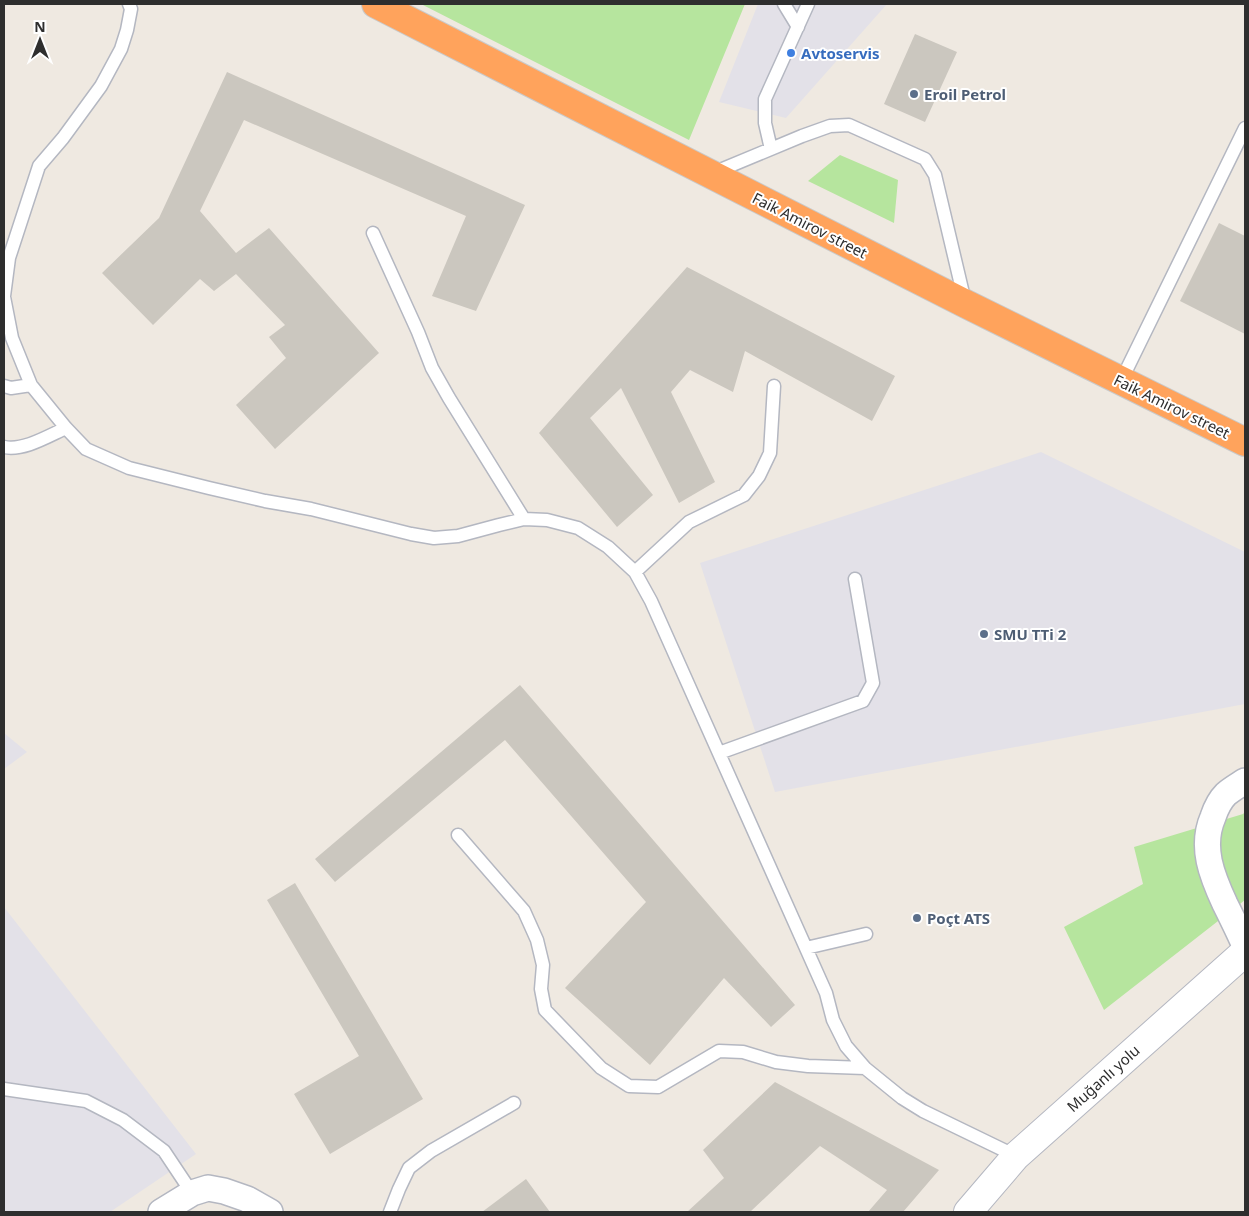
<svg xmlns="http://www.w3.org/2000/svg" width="1249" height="1216" font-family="'Noto Sans',sans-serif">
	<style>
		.industrial { fill: #e3e1e8 }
		.green { fill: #b6e59e }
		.building { fill: #cbc7bf }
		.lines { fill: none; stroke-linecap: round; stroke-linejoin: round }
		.lane-casing { stroke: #b4b7c1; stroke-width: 15 }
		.street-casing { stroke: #b4b7c1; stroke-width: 28 }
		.secondary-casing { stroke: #b4b7c1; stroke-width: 30 }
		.highway-casing { stroke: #c9c9c9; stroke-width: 30 }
		.lane { stroke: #fff; stroke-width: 12 }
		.street { stroke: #fff; stroke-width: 25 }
		.secondary { stroke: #fff; stroke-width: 28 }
		.highway { stroke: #ffa35c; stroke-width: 28 }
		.shop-dot { fill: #3f7fe0; stroke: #fff; stroke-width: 2 }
		.service-dot { fill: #5c6f8a; stroke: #fff; stroke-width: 2 }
		.labels { text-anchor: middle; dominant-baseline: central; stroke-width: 4; stroke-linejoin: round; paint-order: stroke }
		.shop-label { font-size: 15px; font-weight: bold; fill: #366cbe; stroke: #fff; text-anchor: start }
		.service-label { font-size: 15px; font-weight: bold; fill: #4e5e75; stroke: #fff; text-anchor: start }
		.street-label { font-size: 15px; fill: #2e2e2e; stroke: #fff }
	</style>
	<rect width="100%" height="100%" fill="#efe9e1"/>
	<path class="industrial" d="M758,4H887L786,118L719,102Z
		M1041,452L1245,552V704L775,792L700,563Z
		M4,733L27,752L4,769Z
		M4,907L196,1154L110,1212H4Z"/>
	<path class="green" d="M421,4H745L689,140Z
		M840,155L898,180L894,223L808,181Z
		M1245,812V900L1104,1010L1064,927L1143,884L1134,847L1243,814Z"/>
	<path class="building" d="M915,34L957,52L925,122L884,104Z
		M227,72L525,205L476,311L432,296L466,216L244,120L200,211L236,253L269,228L379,353L275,449L236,405L286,358L269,337L285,325L236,274L214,291L200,279L153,325L102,273L159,218Z
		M1219,223L1245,236V334L1180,301Z
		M687,267L895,376L872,421L745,351L733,392L690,370L671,392L715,482L679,503L621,388L590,418L653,495L617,527L539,433Z
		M520,685L795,1005L771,1027L724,978L650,1065L565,988L646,902L505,740L335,882L315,859Z
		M295,883L423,1099L330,1154L294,1094L359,1056L267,900Z
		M775,1082L939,1170L903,1212H868L887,1190L820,1146L750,1212H687L724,1178L703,1150Z
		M526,1179L550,1212H482Z"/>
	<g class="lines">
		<defs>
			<path id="lane" d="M784,4L798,27
				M771,149L765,123V99L808,4
				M713,173L802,136L830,126L849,125L925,159L935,175L965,302
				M373,233L418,332L432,368L449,398L524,519
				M4,296L9,258L39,166L63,138L101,86L121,49L127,30L131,9L129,4
				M4,297L12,338L31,385L66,428L86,449L129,468L209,488L265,501L311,509L411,534L434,538L458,536L499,525L524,519L547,520L578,528L608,547L635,572L651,601L826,993L833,1020L846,1046L865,1068L902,1098L923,1111L1016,1156
				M1121,381L1245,128
				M4,386L11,388L31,385
				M4,447C24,451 48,436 66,428
				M635,572L689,522L744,495L759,476L770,453L774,386
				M719,753L863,701L873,683L855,579
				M458,835L524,911L537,940L543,965L541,989L545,1010L601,1068L629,1086L658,1087L719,1051L743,1052L776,1062L808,1066L865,1068
				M806,948L866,934
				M4,1089L86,1101L123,1120L164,1151L192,1193
				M390,1212L399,1189L409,1168L431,1151L514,1103"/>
			<path id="street" d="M1245,781C1239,785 1232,789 1226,794C1220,800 1216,808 1213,817C1200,847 1212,876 1225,904C1232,918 1239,932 1245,946
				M161,1212L192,1193L208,1188L224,1191L247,1199L270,1212"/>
			<path id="secondary" d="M968,1212L1016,1156L1245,952"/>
			<path id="highway" d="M376,4L966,304L1245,442"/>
		</defs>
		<use href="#lane" class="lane-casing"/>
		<use href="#street" class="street-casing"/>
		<use href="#secondary" class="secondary-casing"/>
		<use href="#highway" class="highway-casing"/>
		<use href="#lane" class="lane"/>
		<use href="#street" class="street"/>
		<use href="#secondary" class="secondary"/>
		<use href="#highway" class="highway"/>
	</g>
	<circle class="shop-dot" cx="791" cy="53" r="5"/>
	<g class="service-dot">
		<circle cx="914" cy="94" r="5"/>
		<circle cx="984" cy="634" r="5"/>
		<circle cx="917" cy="918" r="5"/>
	</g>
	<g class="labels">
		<g class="shop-label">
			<text x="801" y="53">Avtoservis</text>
		</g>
		<g class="service-label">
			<text x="924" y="94">Eroil Petrol</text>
			<text x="994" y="634">SMU TTi 2</text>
			<text x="927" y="918">Poçt ATS</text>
		</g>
		<g class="street-label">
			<text transform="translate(810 225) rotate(27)">Faik Amirov street</text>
			<text transform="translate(1172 406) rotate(26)">Faik Amirov street</text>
			<text transform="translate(1103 1078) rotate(-42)">Muğanlı yolu</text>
		</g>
	</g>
	<rect width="1249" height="1216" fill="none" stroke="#2e2e2e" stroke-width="10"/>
	<g transform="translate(40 40)" stroke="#ffffff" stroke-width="4" paint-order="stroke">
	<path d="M0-4L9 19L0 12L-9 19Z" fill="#2e2e2e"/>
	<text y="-8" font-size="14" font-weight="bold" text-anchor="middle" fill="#2e2e2e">N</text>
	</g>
</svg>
